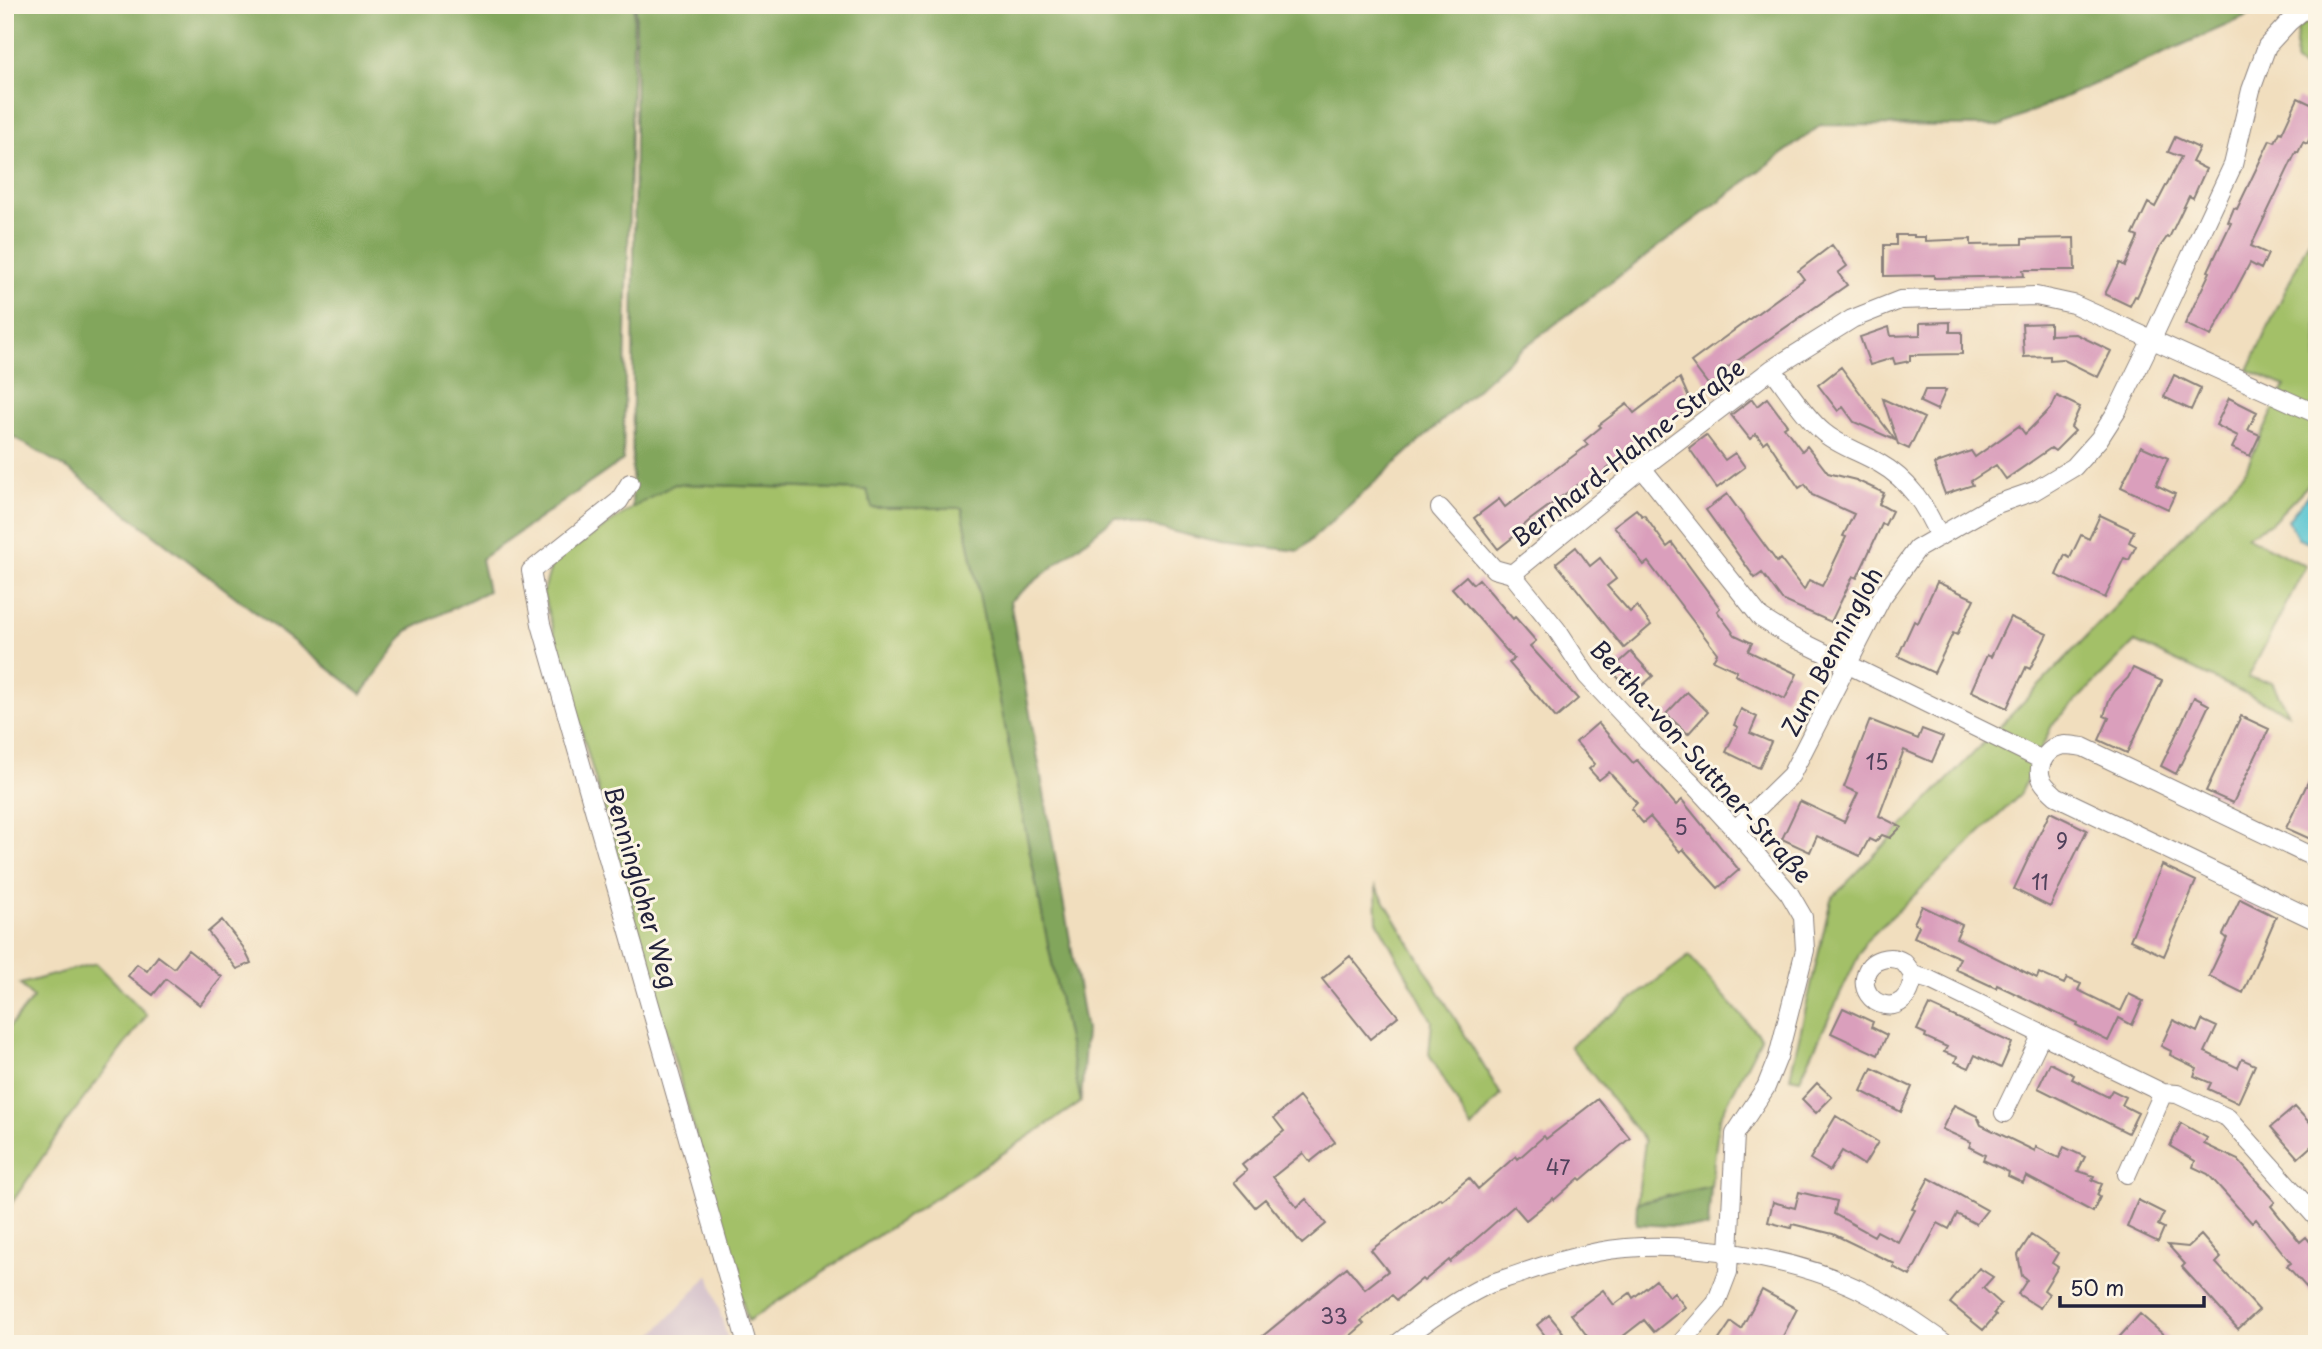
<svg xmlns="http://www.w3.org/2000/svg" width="2322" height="1349" font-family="'Playpen Sans',sans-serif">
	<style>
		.industrial { fill: #d1bdc9 }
		.green { fill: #a3c068; stroke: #627152; stroke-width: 2 }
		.forest { fill: #82a65c; stroke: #52644c; stroke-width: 2 }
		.water { fill: #59c5d1; stroke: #3e7486; stroke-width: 2 }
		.building { fill: #da9fbc }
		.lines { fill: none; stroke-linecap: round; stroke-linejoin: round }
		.street-casing { stroke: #8a807c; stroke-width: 20 }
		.street { stroke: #fff; stroke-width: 18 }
		.labels { text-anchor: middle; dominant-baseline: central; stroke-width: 6; stroke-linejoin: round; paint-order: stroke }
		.number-label { font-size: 21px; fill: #50415b }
		.street-label { font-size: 24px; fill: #22223b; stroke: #fcf5e5 }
	</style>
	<rect width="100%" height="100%" fill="#fcf5e5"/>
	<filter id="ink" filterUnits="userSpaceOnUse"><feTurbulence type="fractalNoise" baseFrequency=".0143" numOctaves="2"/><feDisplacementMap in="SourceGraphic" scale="14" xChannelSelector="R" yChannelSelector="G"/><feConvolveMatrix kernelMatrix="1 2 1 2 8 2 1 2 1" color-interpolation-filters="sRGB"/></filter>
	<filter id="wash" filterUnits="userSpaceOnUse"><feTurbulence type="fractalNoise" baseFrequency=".00686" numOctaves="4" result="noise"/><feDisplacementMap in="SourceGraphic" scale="28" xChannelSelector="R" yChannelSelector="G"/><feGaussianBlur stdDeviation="1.57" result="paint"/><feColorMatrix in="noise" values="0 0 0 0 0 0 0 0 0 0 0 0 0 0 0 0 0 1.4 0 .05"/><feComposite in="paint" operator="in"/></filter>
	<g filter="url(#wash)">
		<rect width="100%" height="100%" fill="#f1debe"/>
		<path class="industrial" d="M709,1274L729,1344H644L697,1288Z"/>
		<path class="green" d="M2317,12V75L2295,63L2297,30Z
			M2317,223V476L2271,523L2246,536L2306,566L2248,678L2272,682L2288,713L2135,642L2052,725L2020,795L1865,942L1800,1079L1790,1077L1831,899L2006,720L2244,473L2285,386L2248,370Z
			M675,484L867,490L873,508H962L1048,944L1081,1102L748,1321L543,594L552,563L632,508Z
			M1376,887L1501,1095L1472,1128L1429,1054L1432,1021L1377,921Z
			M1689,956L1761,1038L1719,1119L1711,1186L1637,1203L1645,1141L1570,1046Z
			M96,963L147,1015L67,1121L5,1213V1032L33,998L20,984Z"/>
		<path class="forest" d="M5,5H634L623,460L481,559L488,591L407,631L362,694L71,471L5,432Z
			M636,5H2272L2000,126L1821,125L1518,352L1299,551L1211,541L1115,517L1010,601L1086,1030L1081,1102L1048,944L962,508H872L867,490L675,484L632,508Z
			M1711,1186L1708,1228L1636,1224L1637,1203Z"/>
		<path class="water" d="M2317,483V539L2310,542L2298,539L2288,520Z"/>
		<g id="blocks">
			<path class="building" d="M2298,98L2317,107V135L2312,134L2307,144L2303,142L2298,153L2296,152L2251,246L2268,254L2261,269L2250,263L2211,336L2185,324L2210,272L2208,271L2231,223L2228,222L2234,208L2237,209L2270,140L2275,142L2280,132L2282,133Z
				M2175,137L2199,148L2192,162L2206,169L2193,198L2189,196L2169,238L2167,237L2160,247L2137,297L2135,296L2130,306L2105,294L2120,263L2125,266L2138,237L2133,235L2148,203L2155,207L2181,157L2168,152Z
				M1896,235H1914V237H1925V241L1971,239V245L2022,244V239L2074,238L2075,270H2023L2024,276L1934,278V275L1884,276V245H1896Z
				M1832,245L1847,266L1838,273L1847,285L1724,370L1733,384L1717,396L1691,362L1804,279L1798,271Z
				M1950,322V332H1962V354L1910,355V361L1895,364L1893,358L1870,365L1860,337L1889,327L1891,336L1920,335V323Z
				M2050,323V335L2076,334L2111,351L2098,377L2062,359L2050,360V356L2024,357L2022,324Z
				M1841,367L1895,440L1854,422L1843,407L1838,411L1818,385Z
				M2174,375L2201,388L2191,410L2164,397Z
				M1680,378L1692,405L1582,488L1579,484L1530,520L1521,528L1522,530L1498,549L1474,518L1499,499L1505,507L1588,445L1584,441L1601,427L1599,425L1627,404L1634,413Z
				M1925,390H1946L1937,410L1920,402Z
				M2057,396L2080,407L2071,427L2075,431L2055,451L2051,448L2006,479L1996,465L1971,481L1973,485L1945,494L1934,464L1971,451L1975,457L2019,426L2025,434L2052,407Z
				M1767,398L1787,425L1784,427L1802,451L1807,446L1828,473L1856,480L1884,493L1879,504L1892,511L1885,525L1882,524L1857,578L1853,576L1831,622L1782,600L1762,573L1755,578L1706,510L1727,494L1777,562L1780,559L1804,590L1809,580L1822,586L1827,577L1846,537L1843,536L1854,514L1812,495L1805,484L1799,488L1767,440L1763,443L1756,434L1750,439L1731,415L1752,399L1757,406Z
				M2229,398L2257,412L2248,430L2260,435L2250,456L2232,448L2238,436L2216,425Z
				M1883,399L1924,418L1909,449L1898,444Z
				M1706,435L1725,460L1735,453L1745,467L1717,488L1689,448Z
				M2141,446L2168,458L2156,485L2175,494L2168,509L2121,487Z
				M1636,509L1642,516L1644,515L1667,547L1672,543L1720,608L1717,611L1735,635L1752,643L1748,651L1797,674L1785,699L1735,675L1737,671L1713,660L1717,653L1680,604L1648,562L1644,565L1614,526Z
				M2100,515L2134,531L2129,542L2136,546L2129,560L2124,558L2105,598L2056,575L2065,555L2070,558L2081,535L2089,539Z
				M1576,547L1590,566L1600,558L1616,579L1607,586L1630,612L1637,606L1651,625L1624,648L1556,563Z
				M1466,576L1473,584L1479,579L1513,619L1515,617L1536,641L1530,646L1578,699L1556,718L1509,663L1514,659L1452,588Z
				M1937,582L1974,599L1957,635L1953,633L1934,673L1898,656L1914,621L1918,623Z
				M2010,617L2047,634L2030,669L2026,667L2007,708L1971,691L1987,655L1991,657Z
				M1631,652L1653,676L1633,694L1611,670Z
				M2133,668L2162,681L2127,753L2099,740L2109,718L2104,716L2109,700L2115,691L2128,678Z
				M1687,692L1708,712L1688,734L1666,714Z
				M2194,697L2209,705L2176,774L2161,766Z
				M1741,709L1757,717L1750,733L1771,742L1759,768L1726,752L1738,727L1734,725Z
				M2241,716L2269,729L2233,803L2206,791Z
				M1870,720L1918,739L1922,729L1943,737L1932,762L1904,750L1879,816L1901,827L1890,838L1882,835L1875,842L1869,839L1860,856L1817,836L1810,852L1782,839L1800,801L1844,822L1858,793L1844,787Z
				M1598,723L1633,763L1637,760L1676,805L1682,800L1739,870L1718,888L1683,849L1680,852L1650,817L1643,823L1631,809L1637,803L1609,772L1599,780L1589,769L1595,764L1576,742Z
				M2317,763V842L2286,828Z
				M2050,812L2087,830L2050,907L2014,889Z
				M2162,865L2196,881L2164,956L2130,940Z
				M2240,899L2276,917L2243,993L2209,976L2227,938L2223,935Z
				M1922,906L1962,925L1956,938L2037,978L2039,973L2064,984L2067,978L2081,984L2078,990L2121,1011L2129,994L2143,1001L2132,1025L2119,1018L2108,1041L2076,1025L2077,1023L1997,985L1996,988L1955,969L1960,958L1914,937L1919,926L1914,923Z
				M222,920L243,947L251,963L237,969L208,932Z
				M188,950L222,977L200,1005L166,979L153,995L128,976L137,964L147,971L158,956L174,968Z
				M1350,956L1398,1016L1370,1039L1322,979Z
				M1929,1005L2012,1043L2001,1068L1975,1055L1969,1068L1955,1062L1957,1057L1944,1052L1947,1047L1925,1037L1926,1034L1917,1030Z
				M1843,1008L1873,1022L1871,1027L1887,1035L1878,1055L1831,1033Z
				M2173,1020L2197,1032L2202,1020L2217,1027L2205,1052L2238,1068L2242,1059L2255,1065L2238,1103L2208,1089L2211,1083L2194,1076L2197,1068L2170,1055L2171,1051L2161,1046Z
				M2050,1063L2074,1075L2072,1079L2108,1097L2112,1090L2126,1097L2122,1105L2138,1113L2128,1133L2038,1088Z
				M1872,1068L1912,1087L1901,1112L1861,1091Z
				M1817,1083L1832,1097L1816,1113L1802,1099Z
				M1299,1097L1335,1142L1310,1162L1303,1153L1273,1177L1297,1207L1306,1199L1326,1224L1302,1244L1265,1199L1255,1207L1234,1182L1247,1171L1242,1165L1284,1131L1274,1118Z
				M1598,1099L1630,1138L1581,1180L1579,1178L1554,1200L1553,1198L1526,1220L1514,1206L1450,1262L1449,1260L1424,1281L1422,1279L1397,1300L1392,1295L1361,1321L1364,1324L1341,1344H1253L1347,1267L1365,1289L1388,1271L1371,1250L1440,1198L1442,1200L1469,1178L1478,1189L1516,1156L1518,1159L1544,1136L1546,1139Z
				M1954,1105L1977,1116L1981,1125L2035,1151L2036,1147L2059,1158L2064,1147L2085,1157L2078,1171L2094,1176L2092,1180L2102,1184L2097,1195L2100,1197L2093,1212L2026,1176L2023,1183L2008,1176L2009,1172L1983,1160L1985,1155L1969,1147L1971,1142L1942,1129Z
				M2295,1107L2317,1131V1141L2298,1158L2271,1127Z
				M1836,1116L1878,1142L1864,1165L1842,1151L1830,1171L1810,1159Z
				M2181,1123L2207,1138L2204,1144L2238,1160L2275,1202L2271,1206L2300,1242L2306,1237L2317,1250V1299L2287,1266L2291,1263L2256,1219L2252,1223L2208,1174L2193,1167L2195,1161L2170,1146Z
				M1929,1178L1987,1210L1976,1224L1957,1214L1949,1229L1938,1223L1910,1276L1893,1267L1895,1264L1833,1234L1792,1224L1791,1228L1768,1222L1773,1202L1795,1208L1799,1192L1837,1201L1834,1214L1874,1236L1877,1231L1898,1242L1915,1210L1912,1209Z
				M2138,1200L2164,1213L2158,1225L2164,1228L2158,1242L2127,1227Z
				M2031,1235L2058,1253L2052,1263L2058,1267L2044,1290L2049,1294L2040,1308L2018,1294L2027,1280L2022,1276L2018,1255Z
				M2201,1235L2221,1258L2216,1263L2259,1310L2238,1329L2182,1267L2185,1264L2168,1245L2188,1247Z
				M1979,1268L1993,1277L1983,1288L2001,1304L1994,1313L1996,1315L1983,1330L1950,1303Z
				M1656,1280L1669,1297L1674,1293L1685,1307L1654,1332L1644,1320L1613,1344H1593L1571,1314L1603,1290L1614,1305L1630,1293L1633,1298Z
				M1762,1290L1797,1309L1779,1344H1716L1731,1322L1741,1329Z
				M2140,1314L2174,1344H2113Z
				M1549,1315L1563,1332L1550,1342L1537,1325Z"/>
		</g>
	</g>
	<g filter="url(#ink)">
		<use href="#blocks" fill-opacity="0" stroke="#8a807c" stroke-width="2"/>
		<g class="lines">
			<defs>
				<path id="street" d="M1772,369C1787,388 1804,416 1823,432C1839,446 1861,452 1879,463C1909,480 1926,506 1939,537
					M1642,468L1761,618L1790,636L2042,760
					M630,483L619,501L531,571L541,624L747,1344
					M1440,508L1494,569L1512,574L1557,630L1587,676L1647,740L1692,783L1735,830L1789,893L1803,917L1805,950L1778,1057L1766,1087L1735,1134L1728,1272L1716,1303L1680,1344
					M1512,574L1642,468L1772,369L1852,319L1900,300L2036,296L2073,304L2317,414
					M1735,830L1791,775L1882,597L1917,549L1994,505L2034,491L2074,467L2099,439L2117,411L2152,339L2233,165L2251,90L2267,46L2290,21L2309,5
					M2317,859L2083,747C2077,746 2071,745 2065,745C2049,746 2036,763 2041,778C2043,785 2051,791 2056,796L2317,921
					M1913,975C1909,1025 1856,1005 1866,974C1870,959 1890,954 1903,962C1907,965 1910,971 1913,975L1930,980L2163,1093L2177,1094L2228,1118L2317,1218
					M2004,1113L2042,1034
					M2127,1174L2163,1093
					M1397,1344C1425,1322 1453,1302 1485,1286C1498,1280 1512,1277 1525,1272C1548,1264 1573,1257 1597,1252C1677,1237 1799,1257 1870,1295C1897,1309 1921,1326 1946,1344"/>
			</defs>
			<use href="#street" class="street-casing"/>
			<use href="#street" class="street"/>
		</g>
	</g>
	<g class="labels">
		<g class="number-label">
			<text x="1877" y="761">15</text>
			<text x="1681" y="826">5</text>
			<text x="2062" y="840">9</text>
			<text x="2040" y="881">11</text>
			<text x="1558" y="1166">47</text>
			<text x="1334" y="1315">33</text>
		</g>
		<g class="street-label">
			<text transform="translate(1627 452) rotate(-38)">Bernhard-Hahne-Straße</text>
			<text transform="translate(1831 651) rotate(-62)">Zum Benningloh</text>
			<text transform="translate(1702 761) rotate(48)">Bertha-von-Suttner-Straße</text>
			<text transform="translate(642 887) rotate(74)">Benningloher Weg</text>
		</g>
	</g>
	<rect width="2322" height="1349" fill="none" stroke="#fcf5e5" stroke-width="28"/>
	<path d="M2060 1296v10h144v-10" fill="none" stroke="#22223b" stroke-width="3.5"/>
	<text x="2070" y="1296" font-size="21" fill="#22223b" stroke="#fcf5e5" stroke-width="5" paint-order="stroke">50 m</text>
</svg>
